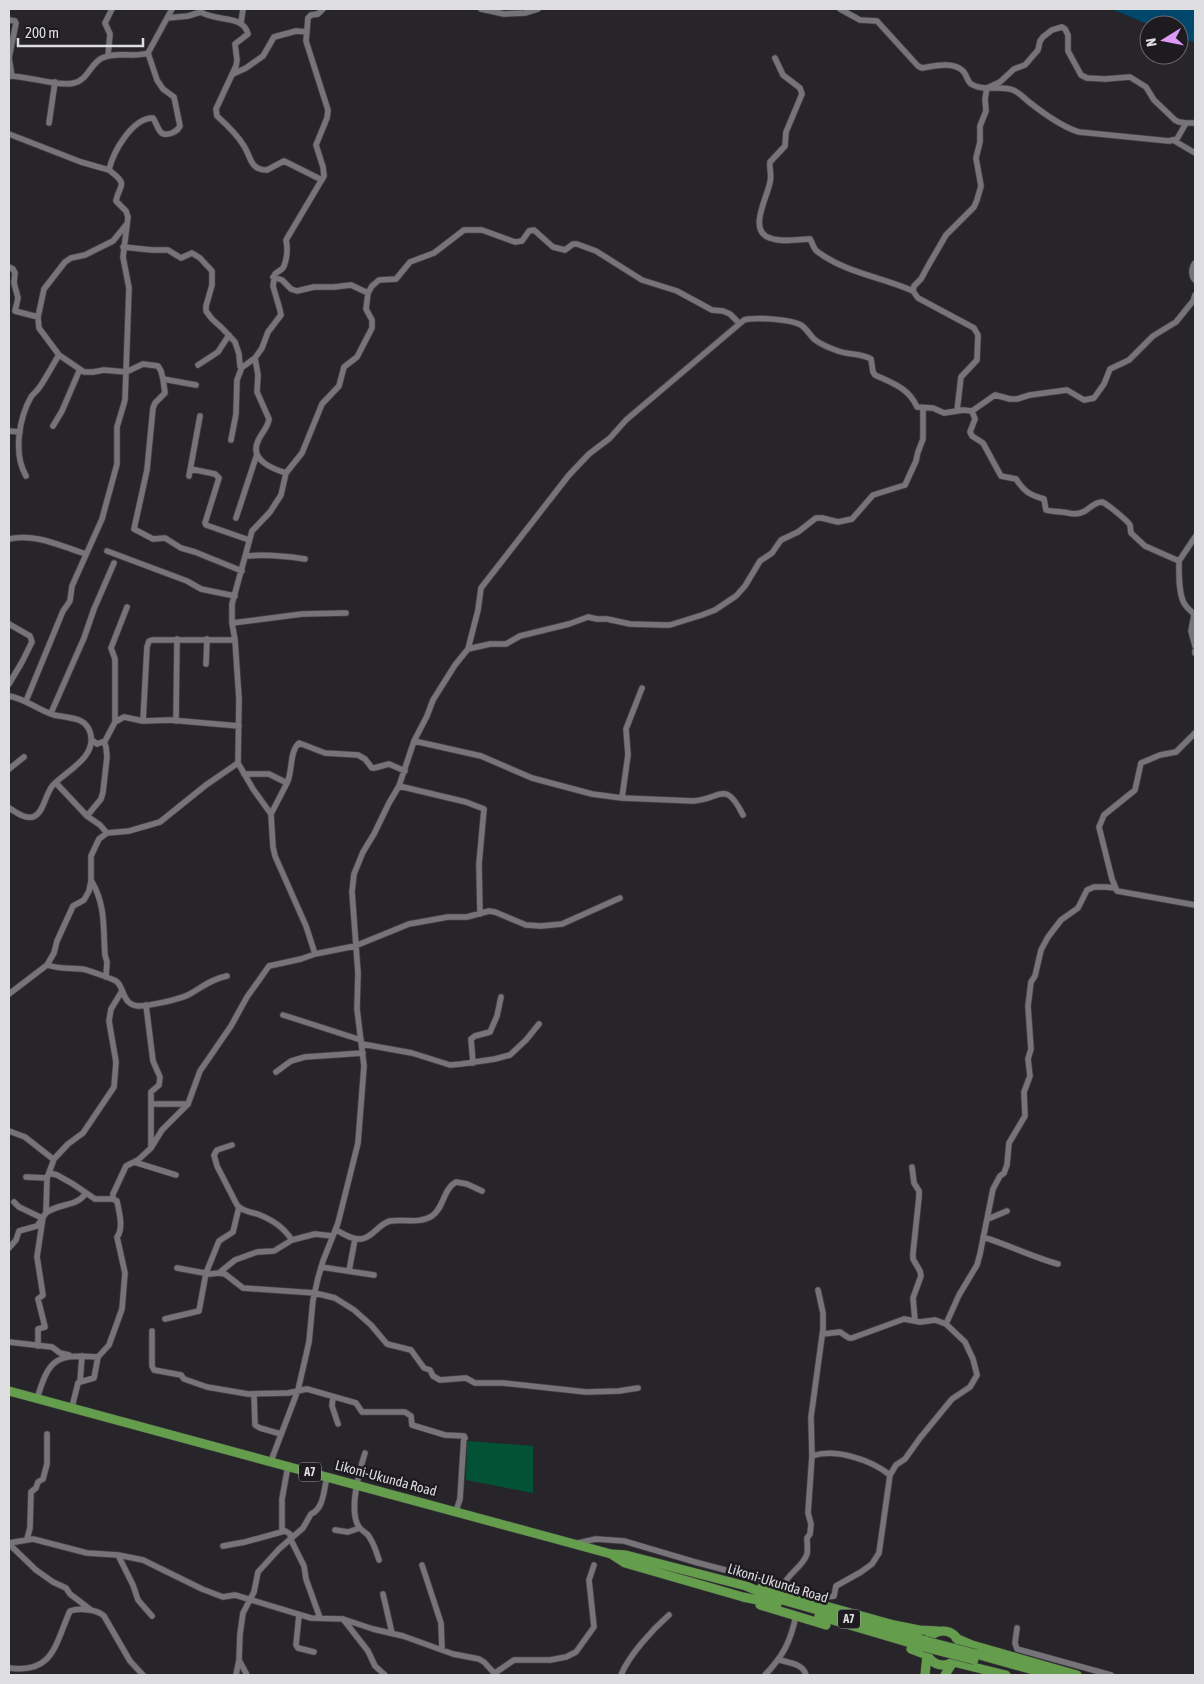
<svg xmlns="http://www.w3.org/2000/svg" width="1204" height="1684" font-family="'Asap Condensed',sans-serif">
	<style>
		.green { fill: #025336 }
		.water { fill: #00476b }
		.lines { fill: none; stroke-linecap: round; stroke-linejoin: round }
		.minor-casing { stroke: #414043; stroke-width: 7 }
		.highway-casing { stroke: #414043; stroke-width: 10 }
		.minor { stroke: #767379; stroke-width: 5.5 }
		.highway { stroke: #649d4b; stroke-width: 9 }
		.highway-bridge-casing { stroke: #414043; stroke-width: 10; stroke-linecap: butt }
		.highway-bridge { stroke: #649d4b; stroke-width: 9 }
		.labels { text-anchor: middle; dominant-baseline: central; stroke-width: 5; stroke-linejoin: round; paint-order: stroke }
		.shield { fill: #1d1b20; stroke: #a4a3a6; stroke-width: 1 }
		.shield-label { font-size: 12px; font-weight: bold; fill: #dedde0 }
		.street-label { font-size: 14px; fill: #dedde0; stroke: #1d1b20 }
	</style>
	<rect width="100%" height="100%" fill="#272529"/>
	<path class="green" d="M467,1441L533,1446V1493L466,1480Z"/>
	<path class="water" d="M1111,9H1195V43L1179,36V25H1150Z"/>
	<g class="lines">
		<defs>
			<path id="minor" d="M481,9L504,14L525,13L538,9
				M840,9L860,20L877,21L918,66L922,68C934,66 953,61 963,71C967,75 967,81 971,84C984,92 1000,85 1013,90C1020,93 1024,98 1029,102C1043,113 1062,127 1079,132L1169,141L1177,139L1186,123H1195
				M167,18L188,16L201,12C216,22 243,14 248,34L235,44L237,60L236,66L216,109L217,116C226,124 238,136 244,146C251,157 250,170 267,170L284,161L322,180
				M9,20L15,21L16,23L9,58L12,76
				M241,23L243,9
				M108,56L110,34L105,23L112,9
				M775,58L783,75L800,88L802,94L786,132L785,146L770,162C769,168 772,175 770,182C768,196 747,231 770,238C783,243 797,239 810,239C813,243 813,249 818,252C846,273 882,277 913,291
				M233,74L246,68L263,56L274,37L296,31L307,32
				M9,76C28,76 59,87 74,83C88,80 90,64 102,58C117,51 133,58 148,53L172,9
				M49,123L55,82
				M9,134L81,162L109,170C113,152 132,118 153,118C159,127 158,138 172,133C176,131 178,130 180,126L174,97L163,89L157,80L148,53
				M1173,140L1195,153
				M109,170C130,186 119,184 116,201L126,211L128,217L123,257L129,288L126,372L143,364L158,366L161,371L163,379L196,385
				M123,247L152,250H168L181,258L192,253L200,258L212,271V285L206,306V311L212,319L222,328L235,342L239,354L240,366H244L255,358
				M1195,263C1191,268 1191,276 1195,280
				M9,267L13,269L15,273L14,283L18,298L15,311L38,317L39,328L59,355
				M273,277L282,280L291,289L297,291L314,287H334L351,285L368,293
				M38,317L44,289L65,262L71,258L85,255L113,241L126,225
				M198,365L218,352L229,335
				M163,379L165,393L155,403L153,408L147,470L134,529L153,539L165,538L181,548L195,552L242,571
				M957,411L961,377L977,360L978,335L974,328L918,298L913,291L914,286L921,279L928,266L946,235L974,207L977,200L981,186L976,158L980,142V126L986,111L985,99L987,88L1000,82L1014,69L1025,65L1038,50L1040,41L1043,37L1052,30L1062,27L1065,29L1068,35V51L1081,75L1087,78L1105,79L1130,77L1146,87L1154,100L1175,120L1179,122L1186,123
				M972,411L995,395L1010,399H1017L1030,395L1067,390L1084,400L1094,398L1104,384L1110,369L1129,360L1153,336L1176,322L1193,301L1195,295
				M53,426L62,411L80,369
				M9,431L20,432
				M231,440L236,414L237,380L242,367
				M191,469L215,474L219,478L205,523L206,525L249,540
				M286,473C273,469 249,460 258,441C261,433 268,428 269,419L257,392L258,375L255,358L262,348L268,332L281,315L280,310L273,286L275,274C278,271 283,270 284,266C287,259 288,248 286,240L324,176L323,167L316,145L327,118L328,110L306,41L308,18L311,15L318,14L323,9
				M189,476L200,416
				M236,518L257,454
				M9,539C36,533 60,546 86,554
				M107,551L187,581L201,589L235,596
				M246,556C267,554 285,556 305,559
				M1179,561L1195,537
				M232,623L302,614L346,613
				M9,624L30,636L32,642L22,662L9,684
				M468,649L490,644H506L520,636L569,624L588,617L597,619H607L630,624L663,625H670L702,615L715,610L736,596L745,586L760,561L772,553L781,540L798,532L816,518H822L838,522L852,519L873,495L905,485L916,461L918,452L923,439V408
				M1195,651V653
				M206,664L207,639
				M9,696C26,699 38,710 54,715C63,717 72,717 81,721C85,723 89,728 90,732C98,757 66,771 53,785C45,794 44,813 33,817C24,819 16,812 9,808
				M26,701L63,611L70,601L72,586L102,519L117,464V427L125,400L126,372L104,370L93,372H84L59,355C52,366 46,378 39,388C36,392 33,394 31,397C19,418 13,454 26,476
				M51,713L84,638L94,609L114,563
				M143,721L147,647L149,641L152,640H235
				M176,721L177,639
				M115,722V659L111,648L127,607
				M1195,733L1176,752L1160,755L1141,763L1135,790L1104,815L1099,827L1112,879L1117,891L1195,905
				M92,740L97,744L105,741L115,722L124,717L143,721L170,720L239,726
				M414,741L481,756L532,778L592,794L622,798L694,801C721,799 725,779 743,815
				M9,769L24,757
				M244,774H269L287,783C293,771 289,752 299,743L325,753L358,755L365,759L372,768H374L389,764L405,771
				M56,783L87,816L100,825L107,833
				M399,786L466,802L484,809L479,864L480,914
				M622,798L628,755L626,729L642,688
				M271,814L287,783
				M87,816L101,799L103,792L107,757L106,747L104,742
				M92,882C106,906 103,929 105,955L107,962L106,977
				M315,954L306,926L275,856L273,847L271,814L253,789L238,763L239,699L235,640L232,623V604L252,531L270,512L281,495L286,473L302,453L322,404L339,386L344,367L357,357L372,328V320L366,309L368,293L372,286L379,280L396,279L410,262L434,253L464,230H482L515,242L522,241L529,231L534,230L553,247L565,250L573,244H577L596,251L642,280L677,291L712,310L723,311L730,314L739,323
				M47,965C59,969 70,968 82,969C88,970 110,978 116,981C125,987 121,1004 138,1006C149,1006 177,1000 188,995C201,988 211,979 227,976
				M9,994L47,965L54,953L57,941L73,906L84,900L89,891L91,881V856L99,839L107,833L129,831L160,822L206,785L238,763
				M146,1005L153,1061L160,1077L159,1085L151,1092V1147
				M283,1015L361,1040
				M362,1044L412,1053L450,1065L461,1064L495,1059L510,1055L526,1040L539,1024
				M473,1063L471,1039L475,1036L490,1032L497,1016L501,997
				M276,1072L291,1061L305,1057L363,1053
				M152,1104H188
				M9,1131L25,1137L53,1159V1162L47,1178
				M232,1145L217,1150L214,1155L217,1166L237,1205C243,1212 252,1212 260,1215C274,1221 283,1227 292,1240
				M53,1160L68,1144L83,1133L114,1087L116,1062L109,1021L111,1009L122,991
				M134,1162L176,1175
				M912,1167L914,1183L919,1191V1197L913,1253V1259L920,1271L921,1276L913,1298L915,1321
				M49,1173L57,1175L73,1184L95,1199H113
				M26,1177L47,1178L46,1213L43,1217L37,1257L43,1295L38,1299L45,1327L38,1329V1346
				M14,1202L19,1207L42,1218
				M46,1213C58,1203 77,1207 85,1194
				M988,1219L1007,1211
				M336,1230C344,1234 352,1240 361,1239C374,1237 378,1224 390,1221C403,1219 420,1224 432,1216C444,1208 443,1189 456,1182L467,1184L482,1191
				M983,1237C1009,1245 1032,1257 1058,1264
				M9,1248L16,1240L19,1231L37,1226L42,1219
				M321,1267L374,1275
				M177,1268L210,1274L219,1273L235,1260L257,1252L274,1251L292,1240L315,1234L333,1236
				M349,1271L355,1239
				M219,1273L225,1274L243,1288L315,1293L335,1298L354,1310L371,1325L387,1344L411,1350L424,1368L430,1370L433,1376L440,1380L466,1378L475,1383H503L586,1392L619,1391L638,1388
				M165,1319L199,1311L206,1273L219,1241L233,1232L239,1207
				M946,1324L959,1295L977,1265L980,1254L993,1189L1000,1176L1004,1173L1007,1165L1009,1143L1025,1116L1024,1092L1030,1076L1028,1059L1031,1049L1028,1006L1031,982L1035,976L1041,950L1048,937L1061,920L1078,908L1087,890L1094,887H1106L1115,888
				M152,1331V1366L154,1370L181,1375L184,1379L207,1387L248,1394L288,1393L307,1389L356,1403L362,1412H405L411,1416L412,1425L445,1435L464,1436L465,1438
				M9,1342L52,1347L60,1353L69,1355
				M80,1382L94,1378L98,1357L109,1345L122,1309L125,1273L117,1237C124,1228 119,1212 117,1201L113,1199V1194L126,1166L138,1160L151,1148L162,1130L188,1104L200,1071L231,1026L247,997L269,966L301,959L315,954L355,946L409,924L448,917H467L489,911L495,912L526,925L541,926L562,924L620,898
				M254,1394L255,1425L260,1428L281,1434
				M333,1397L332,1406L338,1424
				M37,1399C49,1358 56,1354 98,1357
				M72,1407L78,1383L80,1382L82,1356
				M365,1453C360,1469 348,1511 359,1527C361,1530 365,1532 368,1535C374,1543 376,1551 379,1560
				M812,1456C836,1448 871,1460 890,1475
				M271,1461L298,1390L309,1342L313,1300L318,1278L323,1261L338,1223L358,1143L364,1066L357,1009L358,973L352,892L354,874L363,852L374,834L389,803L399,786L414,741L427,716L433,700L455,665L468,649L478,610L481,588L569,475L589,454L610,438L626,420L744,320C756,317 790,319 801,325C807,329 809,334 814,339C821,345 830,348 838,351C849,355 862,353 871,359L873,372L875,375C892,383 909,388 917,407L933,408L944,413L963,410L972,411L975,419L970,432L972,436L983,443L1001,476L1016,479C1024,491 1029,495 1044,499L1046,510C1052,512 1056,511 1062,512C1071,513 1076,516 1085,511C1090,508 1095,502 1102,502C1106,503 1128,521 1130,525C1130,526 1131,532 1131,533L1145,546L1179,561C1179,572 1178,597 1186,606C1189,610 1192,611 1194,615L1191,631L1195,646
				M288,1466L282,1499V1529L290,1534L291,1540L304,1566L306,1579L320,1618
				M456,1511L460,1499L464,1436
				M335,1530L348,1532L360,1528
				M27,1539L30,1528L31,1492L36,1488L38,1482L43,1479L47,1464V1434
				M9,1543L33,1539L87,1553L118,1555L143,1560L202,1589L223,1597L235,1595L311,1618L343,1619L373,1629L403,1636L453,1654L479,1659L484,1662L496,1675
				M578,1543L596,1539L624,1541L695,1562L827,1597L834,1596L836,1586L861,1572L872,1564L879,1553L890,1475L896,1465L905,1459L920,1438L952,1399L970,1387L977,1375L973,1359L965,1342L946,1324L935,1320L920,1322L904,1319L852,1338H849L840,1332L823,1334
				M9,1544L36,1570L53,1582L66,1588L70,1594L91,1610
				M223,1546L245,1542L285,1531
				M118,1555L133,1585L138,1600L152,1616
				M422,1565L441,1623L442,1649
				M783,1586C788,1573 803,1567 807,1554C808,1549 807,1542 807,1538L810,1534L811,1524L808,1513L812,1456L811,1417L823,1329V1313L818,1290
				M383,1594L392,1633
				M299,1615L296,1645L298,1648L314,1652
				M343,1619L368,1651L375,1666L385,1675
				M1017,1628L1015,1643L1017,1649L1111,1675
				M780,1660C790,1663 803,1664 806,1675
				M9,1668C54,1674 55,1644 70,1611C79,1608 97,1609 104,1616L130,1661L143,1675
				M495,1673L514,1660H550L566,1657L576,1652L594,1627L589,1580L594,1565
				M236,1675L239,1660
				M247,1675L239,1660L240,1634L243,1613L254,1592L258,1572L279,1549L303,1528L311,1514C324,1509 324,1488 327,1477
				M621,1675C629,1655 653,1629 669,1615
				M765,1675C783,1656 790,1643 796,1616"/>
			<path id="highway" d="M9,1391L530,1532L611,1554L626,1555L746,1586L772,1597L926,1641
				M611,1554L625,1563L743,1597L777,1604
				M761,1588L894,1625L919,1630L938,1631
				M760,1605L826,1625
				M819,1616L924,1647
				M926 1648a17 17 0 1 1 34 0a17 17 0 1 1-34 0Z
				M956,1638L972,1645L1077,1675
				M911,1649L927,1655L925,1675
				M976,1654L1051,1675
				M945,1675L953,1662L1006,1675"/>
		</defs>
		<use href="#minor" class="minor-casing"/>
		<use href="#highway" class="highway-casing"/>
		<use href="#minor" class="minor"/>
		<use href="#highway" class="highway"/>
		<defs>
			<path id="highway-bridge" d="M926,1641L976,1654
				M924,1647L974,1660"/>
		</defs>
		<use href="#highway-bridge" class="highway-bridge-casing"/>
		<use href="#highway-bridge" class="highway-bridge"/>
	</g>
	<g class="labels">
		<g class="shield">
			<rect x="299" y="1462.5" width="22" height="19" rx="4"/>
			<rect x="838" y="1609.5" width="22" height="19" rx="4"/>
		</g>
		<g class="shield-label">
			<text x="310" y="1472">A7</text>
			<text x="849" y="1619">A7</text>
		</g>
		<g class="street-label">
			<text transform="translate(386 1478) rotate(15)">Likoni-Ukunda Road</text>
			<text transform="translate(778 1583) rotate(17)">Likoni-Ukunda Road</text>
		</g>
	</g>
	<rect width="1204" height="1684" fill="none" stroke="#dedde0" stroke-width="20"/>
	<g transform="translate(1164 40) rotate(260)"><circle r="24" fill="#1d1b20" stroke="#6a696d"/>
	<path d="M0-4L9 19L0 12L-9 19Z" fill="#da9af6"/>
	<text y="-8" font-size="14" font-weight="bold" text-anchor="middle" fill="#dedde0">N</text>
	</g>
	<path d="M18 38v8h125v-8" fill="none" stroke="#dedde0" stroke-width="2.5"/>
	<text x="25" y="38" font-size="15" fill="#dedde0" stroke="#1d1b20" stroke-width="4" paint-order="stroke">200 m</text>
</svg>
